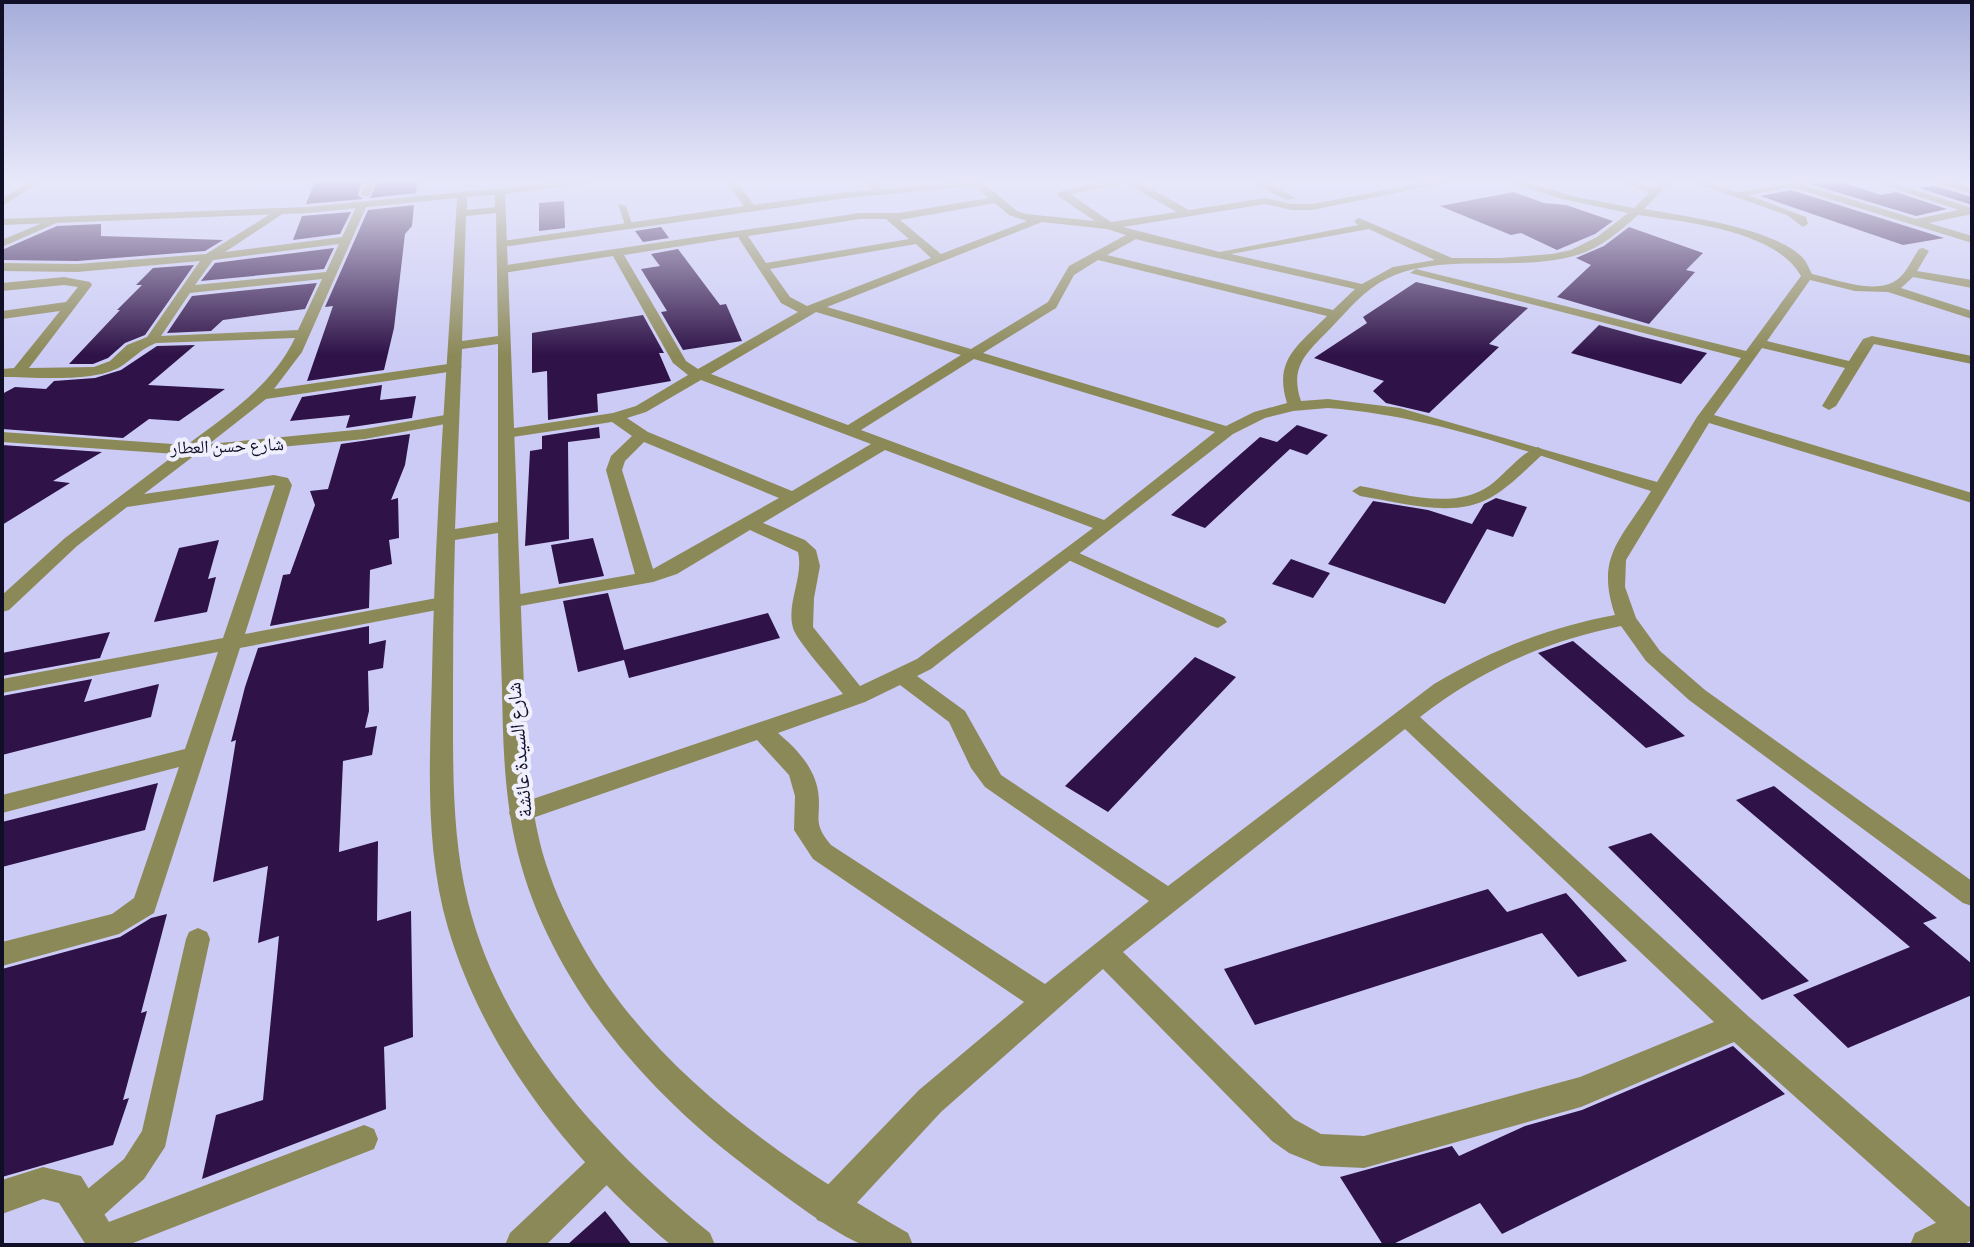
<svg xmlns="http://www.w3.org/2000/svg" width="1974" height="1247" font-family="Barlow,'Noto Naskh Arabic',sans-serif">
	<style>
		.building { fill: #2e1248 }
		.lines { fill: none; stroke-linecap: round; stroke-linejoin: round }
		.service { fill: #8c8959; fill-rule: evenodd }
		.minor { fill: #8c8959; fill-rule: evenodd }
		.tertiary { fill: #8c8959; fill-rule: evenodd }
		.labels { text-anchor: middle; dominant-baseline: central; stroke-width: 8; stroke-linejoin: round; paint-order: stroke }
		.far-street-label { font-size: 18px; fill: #110f27; stroke: #efeffe }
		.street-label { font-size: 20px; fill: #110f27; stroke: #efeffe }
	</style>
	<rect width="100%" height="100%" fill="#cbcbf5"/>
	<path class="building" d="M315,181H362L358,195L363,199L306,204Z
		M378,181H417L416,193L370,198Z
		M1838,181L1881,195L1896,192L1947,209L1916,216L1810,184Z
		M1935,186L1972,197V205L1919,188Z
		M1791,190L1944,238L1903,245L1760,196Z
		M1514,192L1544,203L1566,205L1613,221L1595,234L1557,250L1521,233L1511,235L1440,206Z
		M564,201L565,228L539,231V203Z
		M414,205L412,226L405,234L394,328L384,370L307,381L333,306L325,307L368,210Z
		M351,212L340,234L293,240L302,216Z
		M101,224V236L223,240L205,251L77,261L2,260V250L57,226Z
		M661,227L669,238L643,242L635,231Z
		M1629,227L1703,253L1686,270L1695,272L1649,324L1557,297L1591,265L1576,258L1604,246Z
		M334,248L324,269L201,281L215,263Z
		M678,249L720,305L726,304L742,341L683,350L661,312L667,311L641,269L660,266L651,254Z
		M194,265L145,335L125,343L108,358L93,364H69L120,310H117L142,285H136L153,268Z
		M1416,282L1528,308L1489,344L1499,347L1429,413L1386,403L1373,391L1384,381L1314,358L1367,323L1363,317Z
		M317,283L305,309L223,320L211,331L167,333L192,296Z
		M643,315L664,353H659L671,381L597,394L598,412L548,420L547,371L532,373V333Z
		M1599,325L1639,336L1707,353L1681,384L1571,353Z
		M195,345L148,385L225,389L179,421L149,419L123,438L2,429V394L15,387L46,389L54,381L95,378L121,370L157,346Z
		M382,385L380,400L416,396L412,418L346,428L350,415L290,421L302,397Z
		M1297,425L1328,435L1307,455L1290,449L1205,528L1171,515L1260,437L1277,442Z
		M599,427L600,438L568,442L569,539L525,546L530,451L542,449V436Z
		M410,434L405,465L391,500L398,498L399,538L389,540L392,564L370,570L369,608L270,626L283,575L290,574L315,505L310,491L328,489L341,444Z
		M2,445L102,452L53,481L70,483L2,525Z
		M1496,498L1527,507L1513,537L1487,529L1445,604L1328,564L1373,501L1428,510L1472,524L1484,504Z
		M593,538L604,576L559,584L551,545Z
		M219,540L208,579L216,577L207,612L154,622L179,548Z
		M1291,559L1330,573L1313,598L1272,584Z
		M608,593L624,650L768,613L780,638L629,678L624,660L578,672L563,601Z
		M369,626V644L386,640L383,668L368,671L369,711L365,728L377,726L372,755L343,761L339,852L378,841L377,921L411,911L413,1037L384,1047L386,1109L202,1179L216,1115L263,1100L279,936L258,943L268,866L213,882L236,740L231,742L245,687L258,648Z
		M110,632L100,658L2,676V653Z
		M1573,641L1685,736L1646,748L1538,653Z
		M1195,657L1236,677L1108,812L1065,786Z
		M92,679L84,702L159,684L151,717L2,755V696Z
		M158,783L145,830L2,867V822Z
		M1774,786L1937,918L1923,923L1972,964V995L1848,1048L1793,995L1910,947L1736,800Z
		M1651,833L1809,981L1762,1000L1608,847Z
		M1488,889L1507,912L1566,893L1627,961L1578,977L1542,933L1255,1025L1224,969Z
		M167,914L141,1013L147,1011L123,1100L129,1098L113,1145L2,1177V969L120,937L151,918Z
		M1733,1046L1785,1094L1502,1234L1480,1203L1391,1245H1383L1340,1177L1452,1146L1459,1156L1525,1126L1582,1110Z
		M605,1211L632,1245H567Z"/>
	<g class="lines">
		<path class="service" d="M865,181H874L885,191L877,193Z
			M618,204L626,206L633,227L625,225Z
			M1538,447L1545,451L1543,454C1526,469 1510,487 1490,498C1452,519 1400,502 1360,496L1352,491L1360,486C1400,493 1453,511 1489,486C1505,475 1520,453 1538,447Z
			M1070,549L1224,618L1227,622L1218,628L1212,626L1064,558L1062,554L1064,550Z
			M198,928L207,932L210,939L165,1147L144,1179L95,1223L84,1227L73,1223L69,1212L73,1201L124,1159L142,1131L186,939L189,932Z
			M364,1125L374,1129L378,1139L374,1149L128,1245H91L89,1239L93,1228Z"/>
		<path class="minor" d="M30,181H42L2,206V199Z
			M365,181H375L371,194L366,197L361,194Z
			M726,181H736L754,205L846,192L981,181L1017,211L1026,214L1095,221L1058,196V192L1108,181H1137L1189,210L1265,198L1292,204H1312L1434,181H1454L1312,210H1292L1265,204L1123,227L1220,252L1358,225L1354,221L1359,218L1452,258H1500L1552,254L1571,250L1597,237L1628,213L1562,199L1505,181H1520L1577,197L1634,208L1649,193L1619,181H1633L1654,188L1661,181H1671L1644,209C1684,216 1773,228 1802,257C1806,261 1809,268 1812,274C1835,279 1877,296 1898,279C1907,272 1912,259 1919,249L1923,248L1929,251L1917,271L1972,280V288L1913,277L1901,288L1972,311V319L1888,292L1855,291L1810,280L1767,341L1849,361L1863,339L1872,336L1972,356V364L1874,344L1836,406L1829,410L1822,406L1845,368L1762,348L1714,415L1972,493V503L1709,423L1626,560L1625,587L1636,618L1660,651L1705,690L1972,881V906L1963,903L1689,700L1646,661L1621,626C1546,641 1480,670 1420,717L1748,1016L1972,1210V1240L1965,1243L1953,1238L1734,1042L1581,1107L1364,1168L1321,1166L1289,1153L1272,1141L1103,969L941,1112L841,1220L829,1225L817,1220L812,1208L817,1196L919,1090L1024,1002L813,859L794,830L795,796L789,775L757,740L521,822L512,820L509,813L512,806L843,694C833,681 796,640 793,628C786,603 804,577 798,552L750,530L677,574L653,582L509,608L499,602L509,596L635,574L606,470L611,456L632,436L612,422L507,438L499,433L501,430L613,413L636,406L688,375L673,363L613,256L503,273L497,269L499,266L860,213H899L989,198L975,186L846,198L502,247L496,244L502,241L744,206ZM1126,184H1127L1177,212L1111,222L1070,194ZM995,203L1009,215L1027,221L941,254L900,220ZM1638,215C1686,222 1775,230 1801,276L1746,351L1416,269L1410,273L1741,358L1697,417L1657,482L1400,408L1328,399L1301,401C1290,369 1304,355 1326,333C1343,316 1358,296 1379,283C1434,249 1515,274 1577,255C1601,248 1620,231 1638,215ZM860,219H886L909,239L766,263L748,236ZM1042,222L1107,229L1126,235L1069,266L1048,302L971,349L827,307ZM1369,229L1435,260L1393,267L1362,284L1231,254ZM738,237L781,303L798,312L698,369L686,361L624,255ZM1136,239L1147,242L1355,289L1333,310L1107,255ZM916,244L931,258L807,306L790,297L770,269ZM1098,260L1327,316C1299,345 1273,359 1287,403L1254,412L1226,426L983,353L1056,308L1074,275ZM816,312L961,355L848,425L711,374ZM974,359L1215,432L1104,520L861,430ZM701,380L871,444L792,491L648,432L627,418L646,412ZM1328,408C1439,416 1546,459 1651,491C1621,540 1595,556 1615,615C1550,627 1491,650 1434,684L1168,886L1001,775L965,711L917,676L931,669L1233,434L1265,418L1293,411ZM644,442L779,498L653,569L622,470L625,461ZM885,450L1093,528L917,659L860,686L813,627L814,598L820,566L816,550L805,540L763,523ZM900,685L949,722L971,768L985,787L1149,901L1045,984L831,845C811,822 822,817 818,791C814,767 796,748 778,733L865,702ZM1405,729L1714,1022L1580,1077L1364,1136L1321,1134L1294,1119L1123,952Z
			M1250,181H1263L1296,198L1287,200Z
			M1689,181H1703L1737,192L1807,181L1804,185L1916,219L1959,210L1871,181H1886L1972,208V214L1929,223L1972,236V243L1791,187L1748,195L1806,217L1808,224L1803,227L1787,215Z
			M1931,181H1946L1972,188V194Z
			M358,203L367,205L302,352L274,389L455,363L462,367L455,371L266,399L209,444L365,429L451,414L456,416V422L365,439L195,455L144,494L274,475L288,478L292,485L245,634L442,597L452,603L442,609L240,648L154,913L119,934L2,966V942L112,914L134,898L179,767L2,813V795L185,749L218,652L2,693V679L223,638L275,485L127,507L77,546L9,610L2,612V595L65,538L176,454L2,442V432L187,445C228,414 272,386 295,338L156,343C139,350 133,359 120,367C93,383 33,377 2,377V369L14,368L60,311L2,319V311L66,302L78,287L64,285L2,291V283L64,277L90,282L92,285L29,368L94,367L110,361L127,345L147,337L200,261L77,272L2,271V263L77,264L206,254L280,208L285,211L284,213L225,252L342,237ZM339,244L326,272L195,285L213,260ZM322,279L298,330L161,336L190,293Z
			M54,218L63,220L2,247V240Z
			M607,1147L618,1152L623,1163L618,1174L546,1245H505L510,1233L596,1152Z
			M43,1167L81,1176L123,1245H86L59,1203L43,1199L2,1214V1180Z"/>
		<path class="tertiary" d="M574,181H607L505,194L526,739C529,781 533,824 546,864C603,1037 758,1146 908,1233L913,1245C898,1245 879,1247 865,1245C841,1240 766,1182 744,1165C639,1085 544,973 515,841C504,791 503,740 502,690C500,638 499,585 498,533L455,540C453,602 453,665 453,727C453,786 454,845 468,902C501,1037 605,1148 710,1233L715,1245H671C573,1163 485,1053 448,928C424,846 430,759 432,675C435,516 448,357 457,198L307,213L2,225V219L307,207ZM495,195V207L467,210V197ZM496,213L498,336L462,341L466,216ZM498,344V522L455,529L462,349Z
			M1972,1205V1240L1963,1245H1910L1915,1233Z"/>
	</g>
	<linearGradient id="sky" x2="0" y2="1"><stop stop-color="#a5adda"/><stop offset="0.51" stop-color="#e8e8fa"/><stop offset="1" stop-color="#e8e8fa" stop-opacity="0"/></linearGradient>
	<rect width="1974" height="355" fill="url(#sky)"/>
	<g class="labels">
		<g class="far-street-label">
			<text transform="translate(227 445) rotate(-2)">شارع حسن العطار</text>
		</g>
		<g class="street-label">
			<text transform="translate(518 750) rotate(-95)">شارع السيدة عائشة</text>
		</g>
	</g>
	<rect width="1974" height="1247" fill="none" stroke="#110f27" stroke-width="8"/>
</svg>
